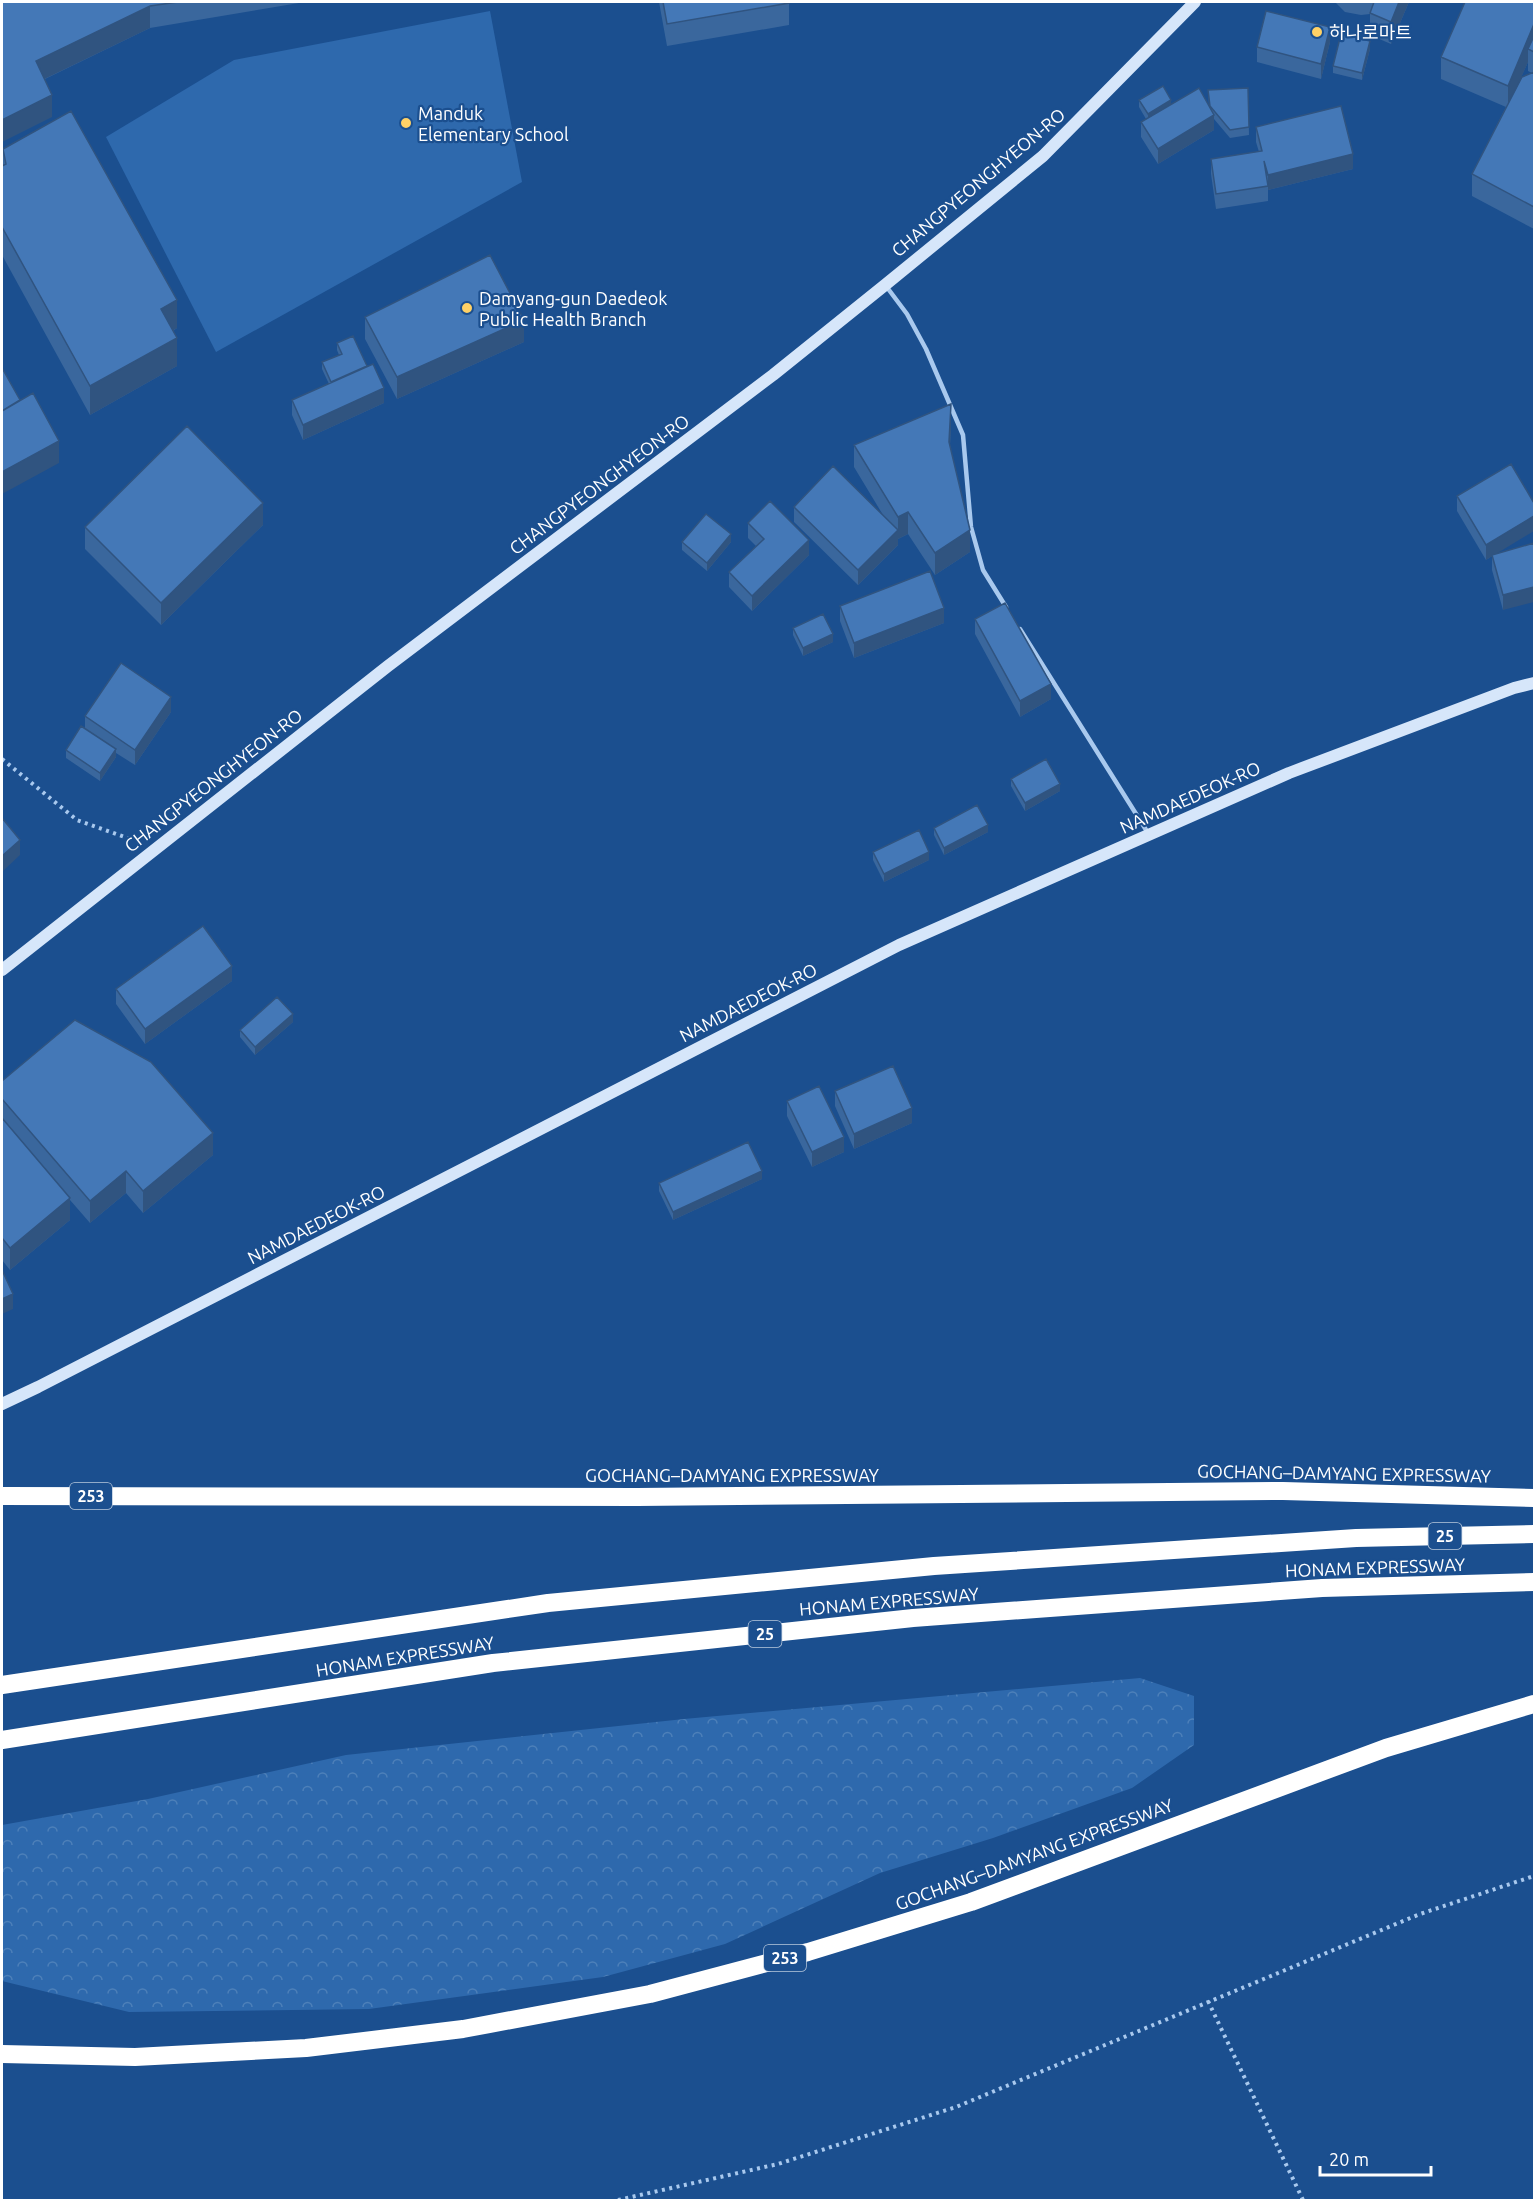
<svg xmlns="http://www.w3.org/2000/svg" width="1536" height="2202" font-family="Ubuntu,'Noto Sans KR',sans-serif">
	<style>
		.grass { fill: #2e69ad }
		.forest { fill: url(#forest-crowns) }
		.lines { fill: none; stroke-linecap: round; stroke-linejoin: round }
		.path { stroke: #a9c9ee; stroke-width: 4; stroke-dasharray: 3 4.5; stroke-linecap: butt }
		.lane { stroke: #a9c9ee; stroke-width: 4.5 }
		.secondary { stroke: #d6e6fa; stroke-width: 12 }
		.highway { stroke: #fff; stroke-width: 18 }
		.wall { fill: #3a679d; fill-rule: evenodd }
		.shaded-wall { fill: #305480 }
		.building { fill: #4478b7; stroke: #305480; stroke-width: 1.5 }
		.poi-dot { fill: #ffd166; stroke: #1b4f8f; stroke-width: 2 }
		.labels { text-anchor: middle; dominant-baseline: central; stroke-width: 4.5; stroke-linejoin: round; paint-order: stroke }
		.shield { fill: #1b4f8f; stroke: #bbcadd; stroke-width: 1.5 }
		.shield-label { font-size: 16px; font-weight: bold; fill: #fff }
		.poi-label { font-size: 18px; fill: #fff; stroke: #1b4f8f; text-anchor: start }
		.street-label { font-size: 18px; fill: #fff; stroke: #1b4f8f }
	</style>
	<defs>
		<pattern id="forest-crowns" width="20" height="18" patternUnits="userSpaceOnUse" patternTransform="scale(1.5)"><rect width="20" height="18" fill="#2e69ad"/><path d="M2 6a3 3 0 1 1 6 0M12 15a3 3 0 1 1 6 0" fill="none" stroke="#4d80b9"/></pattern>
	</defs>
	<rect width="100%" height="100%" fill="#1b4f8f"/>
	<path class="grass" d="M490,11L522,182L216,352L106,137L234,60Z"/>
	<path class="forest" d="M1140,1678L1194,1696V1745L1132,1788L993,1838L880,1873L725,1944L603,1977L369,2009L129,2012L2,1981V1825L148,1799L346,1755L684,1719Z"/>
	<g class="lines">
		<path class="path" d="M2,759L77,820L130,839
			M1208,2001L1303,2200
			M618,2200L778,2164L956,2107L1420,1914L1534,1876"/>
		<path class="lane" d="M886,286L907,314L926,349L963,435L971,527L983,570L1006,607
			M1020,629L1148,833"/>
		<path class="secondary" d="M2,970L388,666L773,375L885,285L1043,156L1195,2
			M2,1404L38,1387L899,945L1289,773L1514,688L1534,683"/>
		<path class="highway" d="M2,1496L637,1497L1283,1491L1534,1498
			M2,1685L548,1603L934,1566L1356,1538L1534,1534
			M2,1740L493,1663L913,1618L1322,1588L1534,1582
			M2,2054L135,2057L306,2048L463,2029L650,1994L808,1952L971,1902L1386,1748L1534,1704"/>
	</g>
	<path class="wall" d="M2,2H305L150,28L45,79L52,117Z
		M659,2H789V25L667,46Z
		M1335,2H1409L1391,44L1370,35V14L1361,15L1345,12Z
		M1534,2V229L1472,196V174L1506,107L1441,79V57ZM1528,62V71L1532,73L1517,86Z
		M1330,42L1321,79L1257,62V47Z
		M1370,49L1362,80L1333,73V66Z
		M1248,88L1249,135L1230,138L1214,119V130L1158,164L1141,137V122L1146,119L1139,107V100L1171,104L1209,106L1208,90Z
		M1256,127L1353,169L1268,190V188V201L1216,209L1211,174V159L1259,152L1256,142Z
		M3,149L177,328L173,331L177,366L90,415L2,255V166L3,165Z
		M365,317L524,342L397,399L365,339Z
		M337,343L367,366L384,403L303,440L292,415V400L329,384L322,369V362L339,355L337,350Z
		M951,426L950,445L970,552L935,575L908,534L898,539V545L858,585L794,522V507L883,515L854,467V445Z
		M1457,496L1496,554L1534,543L1503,610L1492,570V556L1486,560L1457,511Z
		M748,523L809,555L752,611L729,587V572L756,546L748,538Z
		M263,525L161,625L85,549V527Z
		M682,542H731L707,571L682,550Z
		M840,606L944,623L854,658L840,621Z
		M975,619L1051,699L1020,717L975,634Z
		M793,628L833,642L803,656L793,635Z
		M171,712L135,765L116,753V757L100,781L66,758V750L85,729V716Z
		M1011,779L1060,791L1025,811L1011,786Z
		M934,828L988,832L944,855L934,835Z
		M873,852L929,860L884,882L873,860Z
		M232,981L145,1044L116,1004V989Z
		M293,1022L255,1055L240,1037V1030Z
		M2,1081L213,1155L143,1213L126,1193L90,1223L70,1200V1220L10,1270L2,1260Z
		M835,1091L912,1123L854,1149L835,1106Z
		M787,1101L844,1152L812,1167L787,1116Z
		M762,1179L673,1220L659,1191V1183Z"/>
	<path class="shaded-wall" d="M1399,2H1409L1391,44V22Z
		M150,6V28L36,83V61Z
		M1534,24V46L1528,49V62L1508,108V86Z
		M1330,27V42L1321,79V64Z
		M1370,41V49L1362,80V73Z
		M52,95V117L2,142V120Z
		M1171,100V108L1148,122V114Z
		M1214,115V130L1158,164V149Z
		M1353,154V169L1268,190V175Z
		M177,300V328L161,338V309Z
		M524,320V342L397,399V377Z
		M177,338V366L90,415V386Z
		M384,388V403L303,440V425Z
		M951,404V426L949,464V442Z
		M59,441V463L2,494V472Z
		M263,503V525L161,625V603Z
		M908,512V534L898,539V545L858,585V570L898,530V517Z
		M1534,516V531L1486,560V545Z
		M970,530V552L935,575V553Z
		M731,534V542L707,571V563Z
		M809,540V555L752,611V596Z
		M1534,587V602L1503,610V595Z
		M944,608V623L854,658V643Z
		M833,634V642L803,656V648Z
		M1051,684V699L1020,717V701Z
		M171,697V712L135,765V750Z
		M116,749V757L100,781V773Z
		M1060,784V791L1025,811V803Z
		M988,825V832L944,855V848Z
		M20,840V855L2,872V856Z
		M929,852V860L884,882V874Z
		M232,966V981L145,1044V1029Z
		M293,1014V1022L255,1055V1047Z
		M912,1108V1123L854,1149V1134Z
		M213,1133V1155L143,1213V1191Z
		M844,1137V1152L812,1167V1152Z
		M126,1171V1193L90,1223V1201Z
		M762,1171V1179L673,1220V1212Z
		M70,1198V1220L10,1270V1248Z
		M13,1294V1309L2,1314V1299Z"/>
	<path class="building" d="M2,2H178L150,6L36,61L52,95L2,120Z
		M663,2H789V3L667,24Z
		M1374,2H1399L1391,22L1370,13Z
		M1465,2H1534V24L1508,86L1441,57Z
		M1266,11L1330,27L1321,64L1257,47Z
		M1341,34L1370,41L1362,73L1333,66Z
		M1534,36V52L1528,49Z
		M1534,72V207L1472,174L1522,77Z
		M1163,86L1171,100L1148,114L1139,100Z
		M1199,88L1214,115L1158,149L1141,122Z
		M1248,88L1249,127L1230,130L1210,106L1208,90Z
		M1341,106L1353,154L1268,175L1264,161L1268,186L1216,194L1211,159L1262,151L1256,127Z
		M71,111L177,300L161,309L177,338L90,386L2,227V166L6,164L3,149Z
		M490,255L524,320L397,377L365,317Z
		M353,336L367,366L331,382L322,362L342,354L337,343Z
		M373,364L384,388L303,425L292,400Z
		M2,368L20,400L2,411Z
		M33,393L59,441L2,472V411Z
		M951,404L949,442L970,530L935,553L908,512L898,517L854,445Z
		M187,426L263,503L161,603L85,527Z
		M1511,464L1534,503V516L1486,545L1457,496Z
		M833,466L898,530L858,570L794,507Z
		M770,501L809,540L752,596L729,572L764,539L748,523Z
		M706,514L731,534L707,563L682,542Z
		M1534,543V587L1503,595L1492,555Z
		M930,571L944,608L854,643L840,606Z
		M1005,603L1051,684L1020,701L975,619Z
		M823,614L833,634L803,648L793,628Z
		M121,663L171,697L135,750L85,716Z
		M81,726L116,749L100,773L66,750Z
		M1046,759L1060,784L1025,803L1011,779Z
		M977,805L988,825L944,848L934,828Z
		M2,818L20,840L2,856Z
		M919,830L929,852L884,874L873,852Z
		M203,926L232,966L145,1029L116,989Z
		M277,997L293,1014L255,1047L240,1030Z
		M75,1020L151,1062L213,1133L143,1191L126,1171L90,1201L2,1099V1081Z
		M893,1066L912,1108L854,1134L835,1091Z
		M819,1086L844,1137L812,1152L787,1101Z
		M2,1118L70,1198L10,1248L2,1238Z
		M748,1142L762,1171L673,1212L659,1183Z
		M2,1270L13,1294L2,1299Z"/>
	<g class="poi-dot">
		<circle cx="1317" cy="32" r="6"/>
		<circle cx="406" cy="123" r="6"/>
		<circle cx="467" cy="308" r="6"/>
	</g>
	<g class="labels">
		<g class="shield">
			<rect x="70" y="1483" width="42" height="26" rx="4.5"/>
			<rect x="1428.5" y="1523" width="33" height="26" rx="4.5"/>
			<rect x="748.5" y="1621" width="33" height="26" rx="4.5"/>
			<rect x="764" y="1945" width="42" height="26" rx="4.5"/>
		</g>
		<g class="shield-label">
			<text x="91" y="1496">253</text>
			<text x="1445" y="1536">25</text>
			<text x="765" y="1634">25</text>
			<text x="785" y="1958">253</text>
		</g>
		<g class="poi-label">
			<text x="1329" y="32">하나로마트</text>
			<text x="418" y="113">Manduk<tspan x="418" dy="21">Elementary School</tspan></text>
			<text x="479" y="298">Damyang-gun Daedeok<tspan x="479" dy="21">Public Health Branch</tspan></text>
		</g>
		<g class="street-label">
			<text transform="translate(978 182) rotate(-40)">CHANGPYEONGHYEON-RO</text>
			<text transform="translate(599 484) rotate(-37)">CHANGPYEONGHYEON-RO</text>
			<text transform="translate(213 780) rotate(-38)">CHANGPYEONGHYEON-RO</text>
			<text transform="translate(1190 797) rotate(-24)">NAMDAEDEOK-RO</text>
			<text transform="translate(748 1002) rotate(-27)">NAMDAEDEOK-RO</text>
			<text transform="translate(316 1224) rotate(-27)">NAMDAEDEOK-RO</text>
			<text transform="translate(1344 1473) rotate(1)">GOCHANG–DAMYANG EXPRESSWAY</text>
			<text x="732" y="1475">GOCHANG–DAMYANG EXPRESSWAY</text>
			<text transform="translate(1375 1567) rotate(-2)">HONAM EXPRESSWAY</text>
			<text transform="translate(889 1601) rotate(-5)">HONAM EXPRESSWAY</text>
			<text transform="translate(405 1656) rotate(-9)">HONAM EXPRESSWAY</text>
			<text transform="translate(1034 1854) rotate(-20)">GOCHANG–DAMYANG EXPRESSWAY</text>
		</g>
	</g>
	<rect width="1536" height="2202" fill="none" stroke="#ffffff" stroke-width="6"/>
	<path d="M1320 2166v9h111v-9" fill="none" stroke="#ffffff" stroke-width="3"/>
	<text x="1329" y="2166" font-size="18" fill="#ffffff" stroke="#1b4f8f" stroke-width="4.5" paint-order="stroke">20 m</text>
</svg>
